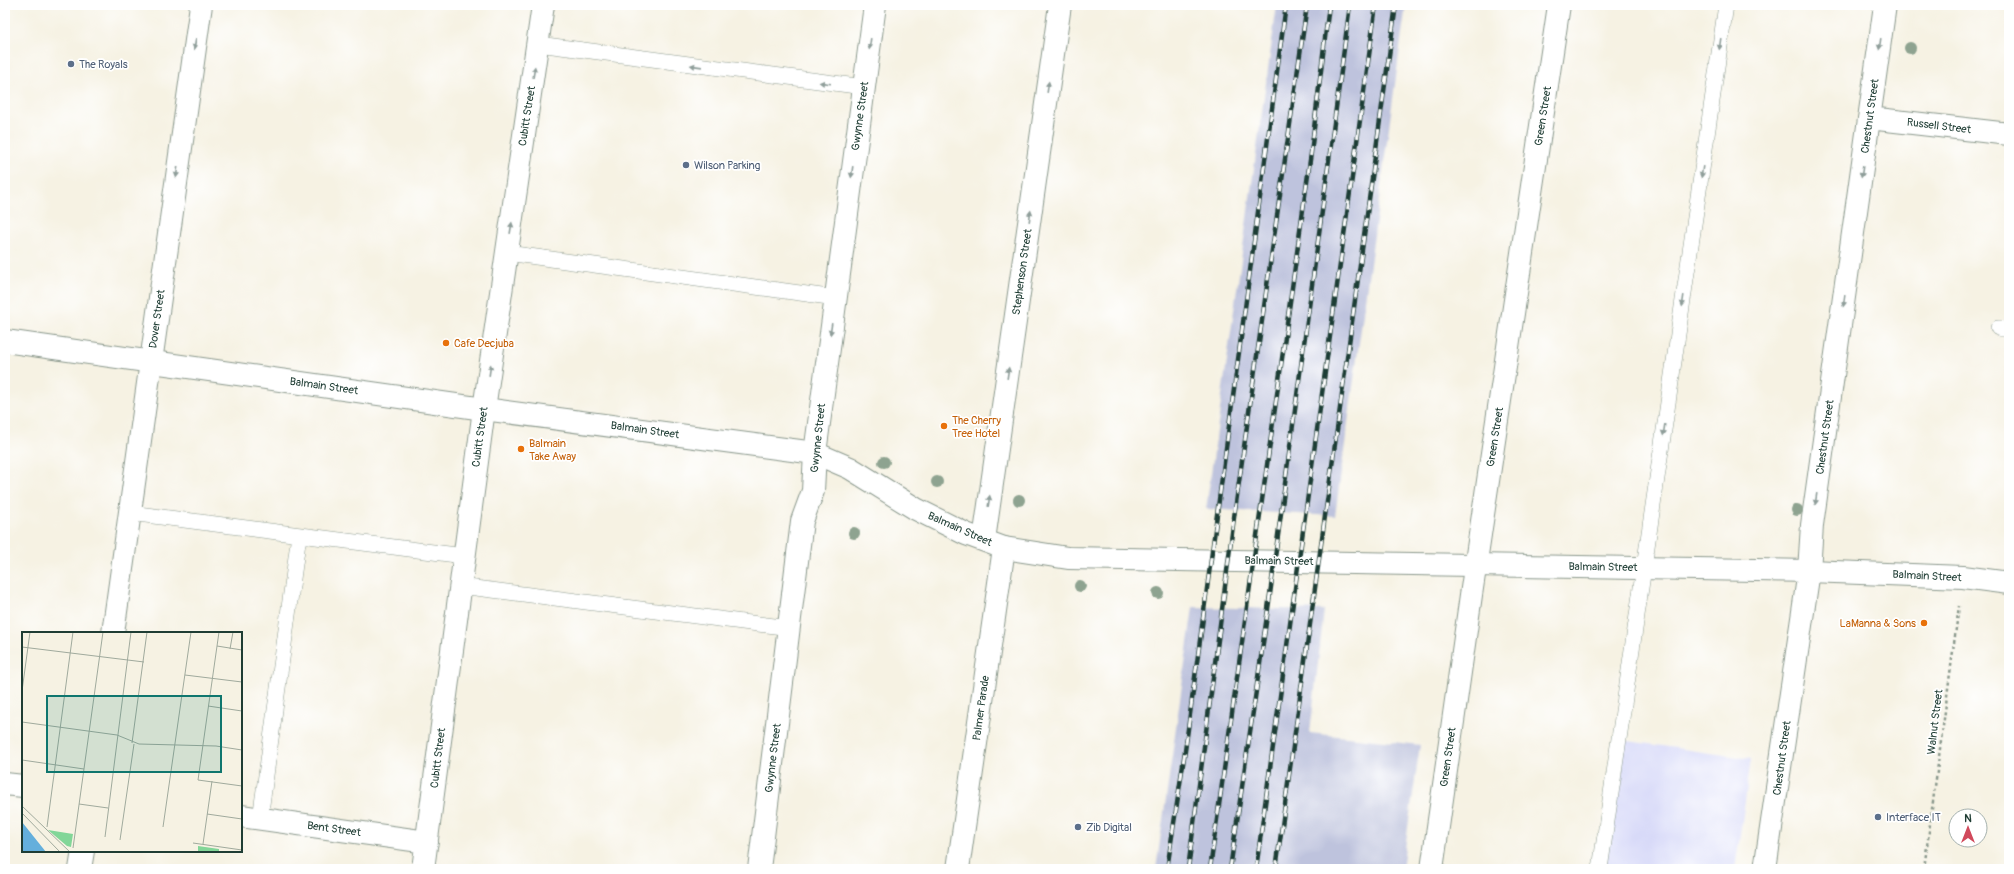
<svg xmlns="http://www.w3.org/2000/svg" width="2014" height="874" font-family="Pangolin,sans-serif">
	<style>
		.built { fill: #d6d8f8 }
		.industrial { fill: #bec3dd }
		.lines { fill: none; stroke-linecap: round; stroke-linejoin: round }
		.service-casing { stroke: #8a988c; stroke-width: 16 }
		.minor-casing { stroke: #8a988c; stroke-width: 24 }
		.tertiary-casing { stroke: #8a988c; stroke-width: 24 }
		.path { stroke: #8a988c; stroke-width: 2.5; stroke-dasharray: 3 3; stroke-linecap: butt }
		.service { stroke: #fff; stroke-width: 15 }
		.minor { stroke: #fff; stroke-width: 22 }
		.tertiary { stroke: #fff; stroke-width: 22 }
		.rail-casing { stroke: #1f3d34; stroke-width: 4.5 }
		.rail { stroke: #fff; stroke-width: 3; stroke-dasharray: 9; stroke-linecap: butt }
		.tree { fill: #8ea390 }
		.oneway { fill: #8f9e9a }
		.service-dot { fill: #5c6f8a; stroke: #fff; stroke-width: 1.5 }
		.food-dot { fill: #e8710a; stroke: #fff; stroke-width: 1.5 }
		.labels { text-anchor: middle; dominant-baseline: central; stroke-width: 3.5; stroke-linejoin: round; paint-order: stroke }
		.service-label { font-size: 11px; fill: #4e5e75; stroke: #fff; text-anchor: start }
		.street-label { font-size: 11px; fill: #1f3d34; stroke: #fff }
		.food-label { font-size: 11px; fill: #c56008; stroke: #fff; text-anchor: start }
		.inset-road { fill: none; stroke: #a0aa9d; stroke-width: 1 }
		.view { fill: #0f766e; fill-opacity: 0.15; stroke: #0f766e; stroke-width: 2 }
		.inset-edge { fill: none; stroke: #1f3d34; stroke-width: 2 }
	</style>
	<rect width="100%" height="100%" fill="#fff"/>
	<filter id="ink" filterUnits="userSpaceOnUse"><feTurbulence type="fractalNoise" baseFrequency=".025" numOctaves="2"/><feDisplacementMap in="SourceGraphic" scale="8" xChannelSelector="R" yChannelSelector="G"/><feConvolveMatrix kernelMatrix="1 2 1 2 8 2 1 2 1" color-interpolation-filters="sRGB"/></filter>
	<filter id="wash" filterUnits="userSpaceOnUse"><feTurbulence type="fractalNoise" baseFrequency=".012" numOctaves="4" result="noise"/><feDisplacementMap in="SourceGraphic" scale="16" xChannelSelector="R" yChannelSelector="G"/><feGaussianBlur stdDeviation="0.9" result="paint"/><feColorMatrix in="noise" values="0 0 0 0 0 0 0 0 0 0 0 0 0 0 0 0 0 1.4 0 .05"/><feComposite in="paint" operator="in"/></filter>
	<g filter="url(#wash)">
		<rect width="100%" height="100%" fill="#f6f2e3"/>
		<path class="built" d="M1621,740L1751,759L1735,869H1603Z"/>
		<path class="industrial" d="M1277,5H1406L1335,516L1206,509Z
			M1193,607L1324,610L1310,733L1420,745L1402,869H1156Z"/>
	</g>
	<g filter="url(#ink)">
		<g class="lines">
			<defs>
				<path id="service" d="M538,44L864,87
					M507,253L836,298
					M1998,328L2009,330
					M130,513L464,556
					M460,586L790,628
					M260,819L299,535
					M1600,869L1726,5"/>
				<path id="minor" d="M1869,118L2009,134
					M984,540L1060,5
					M113,633L201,5
					M5,784L23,786
					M241,816L427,842
					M80,869L83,851
					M423,869L484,409L543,5
					M759,869L802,521L813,491L815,453L875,5
					M958,869L1004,548
					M1432,869L1471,595L1559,5
					M1765,869L1809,571L1812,525L1885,5"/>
				<path id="tertiary" d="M5,341L484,409L815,453L850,468L916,509L966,534L1004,548L1068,558L1809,571L1963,577L2009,583"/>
			</defs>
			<use href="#service" class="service-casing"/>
			<use href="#minor" class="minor-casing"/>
			<use href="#tertiary" class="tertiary-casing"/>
			<path class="path" d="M1924,869L1959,606"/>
			<use href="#service" class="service"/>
			<use href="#minor" class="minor"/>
			<use href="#tertiary" class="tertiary"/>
			<defs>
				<path id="rail" d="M1167,869L1185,751L1286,5
					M1188,869L1235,510L1307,5
					M1210,869L1311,153L1329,5
					M1230,869L1268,609L1350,5
					M1256,869L1376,5
					M1276,869L1396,5"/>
			</defs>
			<use href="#rail" class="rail-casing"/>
			<use href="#rail" class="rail"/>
		</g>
		<g class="tree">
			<circle cx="1910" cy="48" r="6"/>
			<circle cx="884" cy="462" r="6"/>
			<circle cx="937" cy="482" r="6"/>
			<circle cx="1019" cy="500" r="6"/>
			<circle cx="1797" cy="510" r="6"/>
			<circle cx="854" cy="533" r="6"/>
			<circle cx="1080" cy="586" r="6"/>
			<circle cx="1158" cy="593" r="6"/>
		</g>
		<defs><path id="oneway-solid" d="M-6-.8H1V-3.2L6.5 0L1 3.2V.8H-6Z"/></defs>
		<g class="oneway">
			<use href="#oneway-solid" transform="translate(195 44) rotate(98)"/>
			<use href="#oneway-solid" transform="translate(870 44) rotate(98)"/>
			<use href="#oneway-solid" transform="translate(1720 44) rotate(98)"/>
			<use href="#oneway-solid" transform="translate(1880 44) rotate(98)"/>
			<use href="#oneway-solid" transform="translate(696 66) rotate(-172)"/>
			<use href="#oneway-solid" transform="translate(534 72) rotate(-81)"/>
			<use href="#oneway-solid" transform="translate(825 83) rotate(-173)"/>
			<use href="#oneway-solid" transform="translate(1048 87) rotate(-82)"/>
			<use href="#oneway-solid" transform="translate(177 172) rotate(98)"/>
			<use href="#oneway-solid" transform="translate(852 172) rotate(98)"/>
			<use href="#oneway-solid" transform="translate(1702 172) rotate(98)"/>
			<use href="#oneway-solid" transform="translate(1862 172) rotate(98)"/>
			<use href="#oneway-solid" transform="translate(1030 216) rotate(-82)"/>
			<use href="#oneway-solid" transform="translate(511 228) rotate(-81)"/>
			<use href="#oneway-solid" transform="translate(1683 301) rotate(98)"/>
			<use href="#oneway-solid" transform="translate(1844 301) rotate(98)"/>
			<use href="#oneway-solid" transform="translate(831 329) rotate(98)"/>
			<use href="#oneway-solid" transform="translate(490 370) rotate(-82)"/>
			<use href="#oneway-solid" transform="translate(1008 373) rotate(-82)"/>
			<use href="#oneway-solid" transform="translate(1664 430) rotate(98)"/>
			<use href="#oneway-solid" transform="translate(1816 499) rotate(98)"/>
			<use href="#oneway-solid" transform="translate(989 501) rotate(-82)"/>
		</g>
	</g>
	<g class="service-dot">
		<circle cx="71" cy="64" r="4"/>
		<circle cx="686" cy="165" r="4"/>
		<circle cx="1878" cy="817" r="4"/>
		<circle cx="1078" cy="827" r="4"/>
	</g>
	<g class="food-dot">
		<circle cx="446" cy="343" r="4"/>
		<circle cx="944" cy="426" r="4"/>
		<circle cx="521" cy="449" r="4"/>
		<circle cx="1924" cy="623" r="4"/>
	</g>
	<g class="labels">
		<g class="service-label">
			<text x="79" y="64">The Royals</text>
			<text x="694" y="165">Wilson Parking</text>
			<text x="1886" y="817">Interface IT</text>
			<text x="1086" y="827">Zib Digital</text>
		</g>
		<g class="street-label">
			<text transform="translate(527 116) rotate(-81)">Cubitt Street</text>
			<text transform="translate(860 116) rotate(-82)">Gwynne Street</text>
			<text transform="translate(1543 116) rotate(-81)">Green Street</text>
			<text transform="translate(1870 116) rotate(-82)">Chestnut Street</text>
			<text transform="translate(1939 126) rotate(7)">Russell Street</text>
			<text transform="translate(1022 272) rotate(-82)">Stephenson Street</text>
			<text transform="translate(157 319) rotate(-82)">Dover Street</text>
			<text transform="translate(324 386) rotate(8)">Balmain Street</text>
			<text transform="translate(645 430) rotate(8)">Balmain Street</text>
			<text transform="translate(480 437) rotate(-82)">Cubitt Street</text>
			<text transform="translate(1495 437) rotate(-81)">Green Street</text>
			<text transform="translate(1825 437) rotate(-82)">Chestnut Street</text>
			<text transform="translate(818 438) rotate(-84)">Gwynne Street</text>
			<text transform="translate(960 529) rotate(24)">Balmain Street</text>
			<text transform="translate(1279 561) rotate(1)">Balmain Street</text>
			<text transform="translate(1603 567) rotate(1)">Balmain Street</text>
			<text transform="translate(1927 576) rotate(3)">Balmain Street</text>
			<text transform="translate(981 708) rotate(-82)">Palmer Parade</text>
			<text transform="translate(1935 722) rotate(-83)">Walnut Street</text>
			<text transform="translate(1448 757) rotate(-82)">Green Street</text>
			<text transform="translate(438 758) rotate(-83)">Cubitt Street</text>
			<text transform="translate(773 758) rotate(-83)">Gwynne Street</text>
			<text transform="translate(1782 758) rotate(-82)">Chestnut Street</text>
			<text transform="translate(334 829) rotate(8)">Bent Street</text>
		</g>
		<g class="food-label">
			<text x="454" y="343">Cafe Decjuba</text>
			<text x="952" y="420">The Cherry<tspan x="952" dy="13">Tree Hotel</tspan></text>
			<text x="529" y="443">Balmain<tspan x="529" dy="13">Take Away</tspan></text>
			<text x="1916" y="623" text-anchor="end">LaManna &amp; Sons</text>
		</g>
	</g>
	<g transform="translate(22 632)">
		<rect width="220" height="220" fill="#f6f2e3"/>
		<path d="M26,198L51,202L49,215L45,214ZM176,214L197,217V220L176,219Z" fill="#82d698"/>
		<path d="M0,190L24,220H0Z" fill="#64afdc"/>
		<path class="inset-road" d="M197,0L176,148L220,154M195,14L220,18M0,15L122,30M208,17L211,0M163,43L220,50M0,59L8,0M186,74L220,79M0,90L95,103L117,112L194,114L220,118M110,111L125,0M0,128L62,137M57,172L86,176M0,174L48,220M0,181L38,220M185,182L220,187M25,195L51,0M141,195L169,0M83,205L109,0M98,208L112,112M171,211L220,218M181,212L190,149M51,216L81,0"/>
		<path class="view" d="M25,64H199V140H25Z"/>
		<rect width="220" height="220" class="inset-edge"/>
	</g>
	<rect width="2014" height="874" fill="none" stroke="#fff" stroke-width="20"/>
	<g transform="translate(1968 828)"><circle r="19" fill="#ffffff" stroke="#a5b1ae"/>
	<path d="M0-3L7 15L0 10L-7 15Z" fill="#d1495b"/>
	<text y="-6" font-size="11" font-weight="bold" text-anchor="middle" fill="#1f3d34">N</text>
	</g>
</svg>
